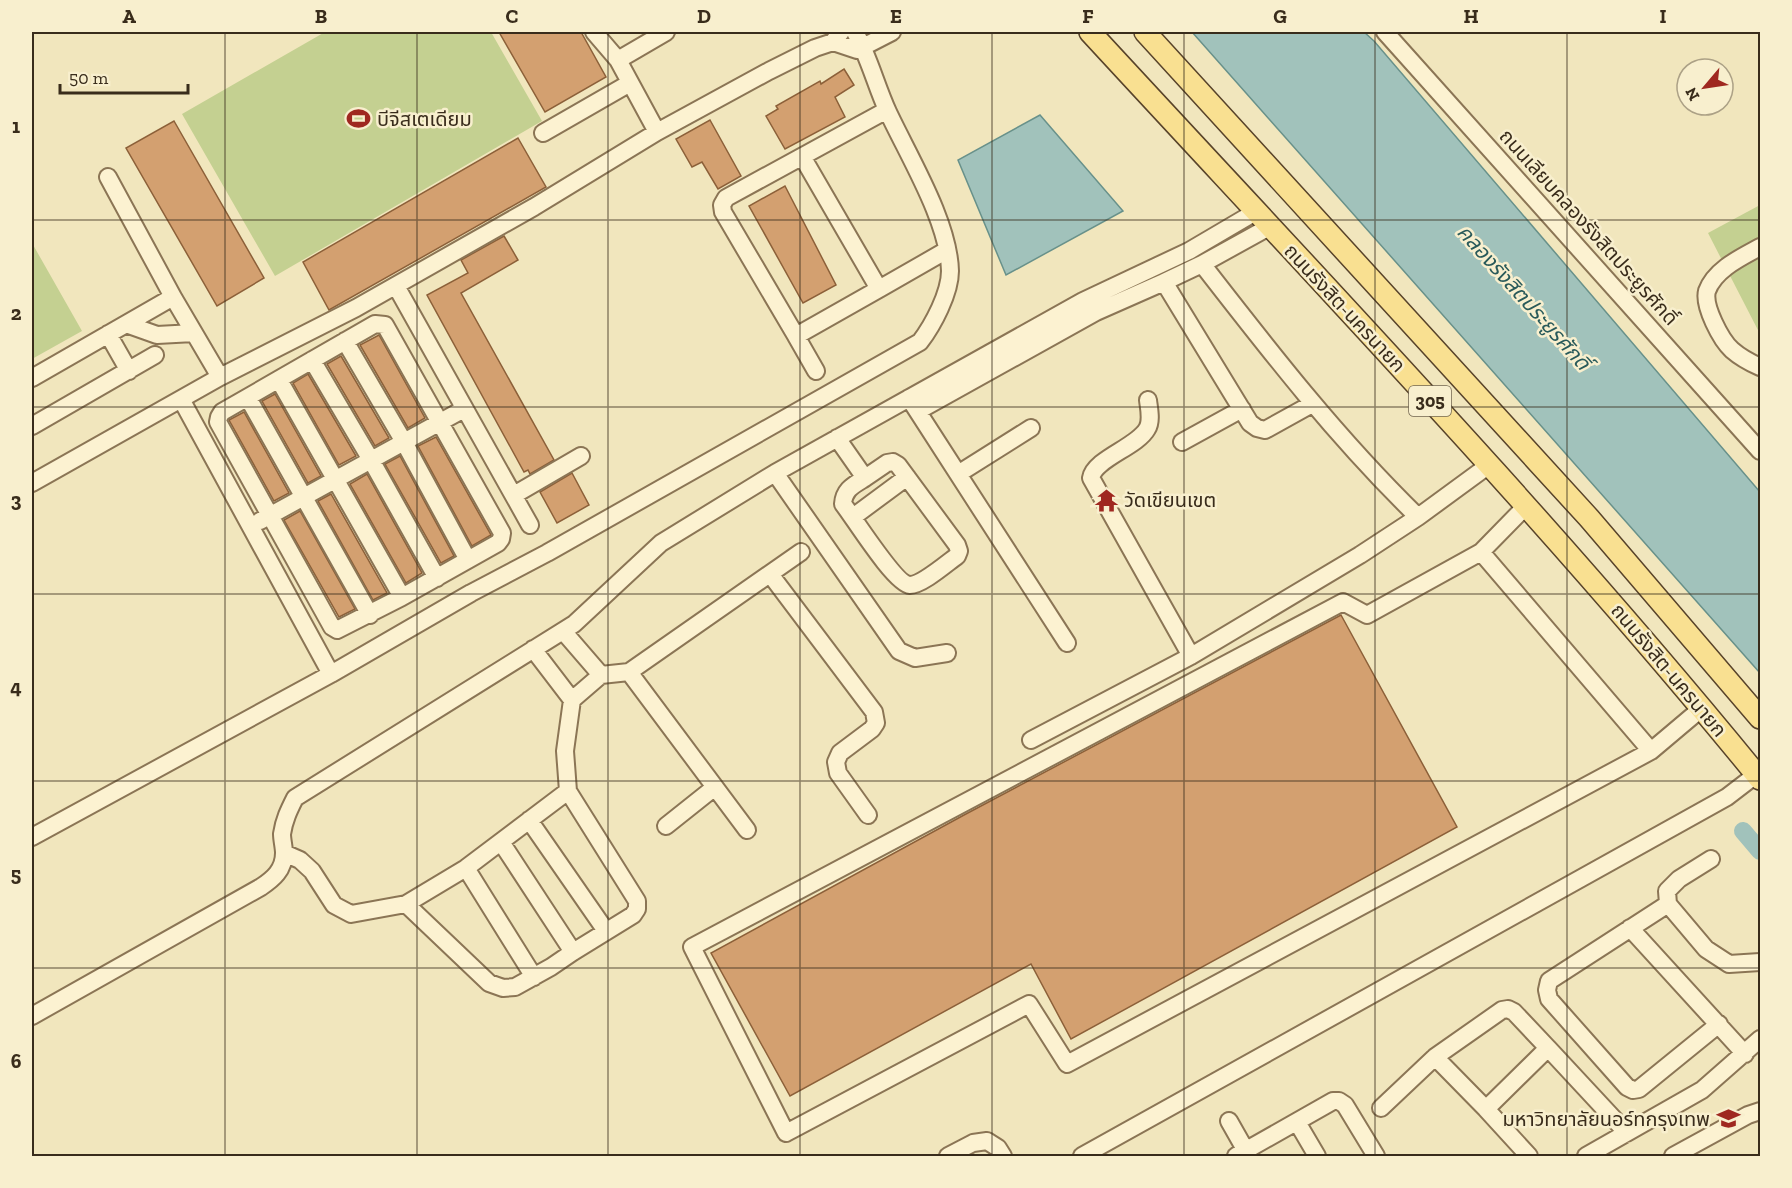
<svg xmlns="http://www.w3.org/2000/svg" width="1792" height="1188" font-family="'Zilla Slab','Noto Sans Thai',serif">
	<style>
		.green { fill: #c4d091 }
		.water { fill: #a1c2bb; stroke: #68918a; stroke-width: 1.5 }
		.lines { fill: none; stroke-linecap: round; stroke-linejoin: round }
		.canal { stroke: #a1c2bb; stroke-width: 18 }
		.building { fill: #d3a070; stroke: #8c6039; stroke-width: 1.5 }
		.minor-casing { stroke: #8b7555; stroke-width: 20 }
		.major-casing { stroke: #58432a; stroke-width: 24 }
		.minor { stroke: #fcf2d1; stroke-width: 16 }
		.major { stroke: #f9e091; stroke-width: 21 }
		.grid { fill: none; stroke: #392c1b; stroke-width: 1.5; stroke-opacity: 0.55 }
		.labels { text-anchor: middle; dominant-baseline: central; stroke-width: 5; stroke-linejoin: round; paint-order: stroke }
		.shield { fill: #f8efce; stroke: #726651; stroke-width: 1.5 }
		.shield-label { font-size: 18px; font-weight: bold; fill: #392c1b }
		.poi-label { font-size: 20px; fill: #392c1b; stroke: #f8efce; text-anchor: start }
		.street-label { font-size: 20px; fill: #392c1b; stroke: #f8efce }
		.water-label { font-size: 21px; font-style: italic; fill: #295a5a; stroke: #f8efce }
		.neatline { fill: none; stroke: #392c1b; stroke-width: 2 }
		.grid-label { font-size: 20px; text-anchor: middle; font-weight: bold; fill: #392c1b }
	</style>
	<rect width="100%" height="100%" fill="#f1e6bd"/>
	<path class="green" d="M325,32H491L542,121L275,276L182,114Z
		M1760,205V334L1708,233Z
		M32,243L82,331L32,359Z"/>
	<path class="water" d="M1192,32H1364L1374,41L1760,492V673Z
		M1040,115L1123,211L1006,275L958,160Z"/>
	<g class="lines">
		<path class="canal" d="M1743,831L1760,851"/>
	</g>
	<path class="building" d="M499,32H581L606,77L545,112Z
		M844,69L854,85L835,97L845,117L785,149L766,116L778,109L776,106L820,81L821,84Z
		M710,120L741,176L718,189L702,162L692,167L676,139Z
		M174,121L264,278L217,306L126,148Z
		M518,138L546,187L329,310L303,262Z
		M785,186L836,285L803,303L749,206Z
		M504,236L518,260L461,293L554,460L530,474L528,470L524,472L427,295L468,273L461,260Z
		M379,335L425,418L408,428L360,345Z
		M341,356L389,438L375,446L327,364Z
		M308,374L356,456L339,465L293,383Z
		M275,394L321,476L308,483L262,401Z
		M244,412L289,493L274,501L229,420Z
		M436,437L491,535L472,546L418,446Z
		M400,456L454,556L441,563L385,464Z
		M572,473L589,505L557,523L540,492Z
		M367,474L422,573L406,583L350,484Z
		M331,494L387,593L373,600L318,501Z
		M300,511L355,609L339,617L284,520Z
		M1341,615L1457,827L1071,1039L1031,964L790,1096L711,953L964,815Z"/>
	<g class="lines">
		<defs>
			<path id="minor" d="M594,32L618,60L666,32
				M1385,32L1760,451
				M833,42L857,50L892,32
				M618,60L657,132
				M543,133L630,83
				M803,158L879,289L947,250
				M1760,247C1742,257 1715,269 1707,291C1703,306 1721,340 1732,350C1740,357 1751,363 1760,367
				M1202,264L1164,282L1250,423L1257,428L1265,430L1312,404
				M396,286L530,525
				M879,289L796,336L723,212L722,205L726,198L887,110
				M173,297L220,377
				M126,324L157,335L194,333
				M375,324L385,325L502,533L501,539L498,543L402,597L337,630L332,627L218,422L219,417L222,412Z
				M108,334L129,371
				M796,336L816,371
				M345,341L404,442L468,560
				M312,360L371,460L437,578
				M32,378L173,297L108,177
				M279,380L402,597
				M248,398L370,615
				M909,398L1067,643
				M181,399L331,674
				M1148,400C1149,409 1152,421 1147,429C1137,447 1094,459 1091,478L1191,656
				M918,411L1096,312L1164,282
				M32,426L155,355
				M837,438L865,478L887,463L893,462L898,465L957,545L959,551L957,556C947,563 922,585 910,585C895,584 854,518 843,504C844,489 854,485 865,478
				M1182,442L1242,409
				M775,473L899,651L915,658L947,653
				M958,474L1031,428
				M32,483L220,377L356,308L534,207L657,132L769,71L815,48L833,42L841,32
				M514,495L581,456
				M1526,506L1481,552L1367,615L1343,602L692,947L786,1133L1029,1004L1067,1064L1651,751L1702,708
				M853,517L907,477
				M1418,517L1489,465
				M260,521L464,409
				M1481,552L1651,751
				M770,574L874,712L876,723L872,729L840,753L836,762L838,773L868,815
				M563,631L601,675
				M533,649L572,700
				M629,672L801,552
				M1031,740L1191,656L1360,555L1418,517C1337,438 1271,353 1202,264L1269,227
				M529,820L606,931
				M666,826L715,787
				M32,837L331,674L471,593L547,553L920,342C933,325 950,293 950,271C949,222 909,157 888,112C876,86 869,57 855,32
				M501,842L573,952
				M284,853L300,860L312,871L334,905L351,914L406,904L489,983L503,988L515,987L551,967L573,952L633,915L637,909V901L568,791L565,751L572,700L601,675L629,672L747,830
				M1711,859L1679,879L1667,891L1668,904L1706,949L1729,964L1760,962
				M466,868L534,977
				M406,904L466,868L568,791
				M1668,904L1549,981L1547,990L1549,999L1627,1087L1633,1090L1639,1089L1719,1024
				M1630,928L1745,1054
				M32,1016L261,887C273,879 284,870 284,853C284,847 282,840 282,834C284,820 289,810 295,798L574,624L661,543L775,473L1083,301L1189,251L1257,211
				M1435,1057L1486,1109
				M1381,1108L1435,1057L1502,1010L1508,1009L1514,1012L1548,1048
				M1229,1121L1246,1151
				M1297,1122L1317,1156
				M948,1156L973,1143L987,1141L998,1148L1003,1156
				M1082,1156L1727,797L1757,774
				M1236,1156L1333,1101H1339L1345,1105L1376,1156
				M1529,1156L1486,1109L1548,1048L1627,1133
				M1586,1156L1702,1090L1760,1039
				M1673,1156L1748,1115L1760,1111"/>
			<path id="major" d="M1090,32C1316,277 1549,520 1760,779
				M1145,32L1589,518L1760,718"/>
		</defs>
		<use href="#minor" class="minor-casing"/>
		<use href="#major" class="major-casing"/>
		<use href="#minor" class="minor"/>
		<use href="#major" class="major"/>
	</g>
	<path class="grid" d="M225,32V1156M417,32V1156M608,32V1156M800,32V1156M992,32V1156M1184,32V1156M1375,32V1156M1567,32V1156M32,220H1760M32,407H1760M32,594H1760M32,781H1760M32,968H1760"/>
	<defs>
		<symbol id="stadium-bare" viewBox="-9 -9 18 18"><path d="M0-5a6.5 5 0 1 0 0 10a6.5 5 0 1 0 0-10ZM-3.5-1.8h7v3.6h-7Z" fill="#9f2820" stroke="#f8efce" stroke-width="2.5" paint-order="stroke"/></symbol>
		<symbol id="temple-bare" viewBox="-9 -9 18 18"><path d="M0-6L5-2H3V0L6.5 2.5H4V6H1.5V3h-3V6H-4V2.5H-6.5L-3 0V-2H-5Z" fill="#9f2820" stroke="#f8efce" stroke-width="2.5" paint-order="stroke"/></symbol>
		<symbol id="university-bare" viewBox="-9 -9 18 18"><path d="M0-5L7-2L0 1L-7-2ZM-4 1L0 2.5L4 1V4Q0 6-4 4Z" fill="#9f2820" stroke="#f8efce" stroke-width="2.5" paint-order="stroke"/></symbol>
	</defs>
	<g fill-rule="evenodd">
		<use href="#stadium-bare" x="342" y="102" width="33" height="33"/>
		<use href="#temple-bare" x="1090" y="484" width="33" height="33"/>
		<use href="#university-bare" x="1712" y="1102" width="33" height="33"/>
	</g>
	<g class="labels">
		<rect class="shield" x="1409" y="386" width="42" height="30" rx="4.5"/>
		<g class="shield-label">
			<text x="1430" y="401">305</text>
		</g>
		<g class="poi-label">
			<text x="377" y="119">บีจีสเตเดียม</text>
			<text x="1124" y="500">วัดเขียนเขต</text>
			<text x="1710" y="1119" text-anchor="end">มหาวิทยาลัยนอร์ทกรุงเทพ</text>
		</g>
		<g class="street-label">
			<text transform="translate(1589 227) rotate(48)">ถนนเลียบคลองรังสิตประยูรศักดิ์</text>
			<text transform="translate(1345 308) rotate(47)">ถนนรังสิต-นครนายก</text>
			<text transform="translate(1669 670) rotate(50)">ถนนรังสิต-นครนายก</text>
		</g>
		<g class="water-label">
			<text transform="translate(1524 297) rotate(48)">คลองรังสิตประยูรศักดิ์</text>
		</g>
	</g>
	<rect width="1792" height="1188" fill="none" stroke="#f8efce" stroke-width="66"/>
	<g transform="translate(1705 87) rotate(241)"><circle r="28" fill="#f8efce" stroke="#aca186" stroke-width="1.5"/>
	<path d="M0-4.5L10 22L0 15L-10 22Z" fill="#9f2820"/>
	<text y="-9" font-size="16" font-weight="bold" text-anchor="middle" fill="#392c1b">N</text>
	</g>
	<path d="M60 84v9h128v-9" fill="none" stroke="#392c1b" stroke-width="3"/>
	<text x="69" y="84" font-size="18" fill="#392c1b" stroke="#f8efce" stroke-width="4.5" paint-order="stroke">50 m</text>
	<rect x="33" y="33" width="1726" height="1122" class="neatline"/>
	<g class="grid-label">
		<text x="129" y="23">A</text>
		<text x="321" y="23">B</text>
		<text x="512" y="23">C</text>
		<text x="704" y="23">D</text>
		<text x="896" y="23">E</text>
		<text x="1088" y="23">F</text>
		<text x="1280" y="23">G</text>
		<text x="1471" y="23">H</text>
		<text x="1663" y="23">I</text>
		<text x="16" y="133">1</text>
		<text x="16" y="320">2</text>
		<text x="16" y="507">3</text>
		<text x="16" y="694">4</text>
		<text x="16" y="881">5</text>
		<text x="16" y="1068">6</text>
	</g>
</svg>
